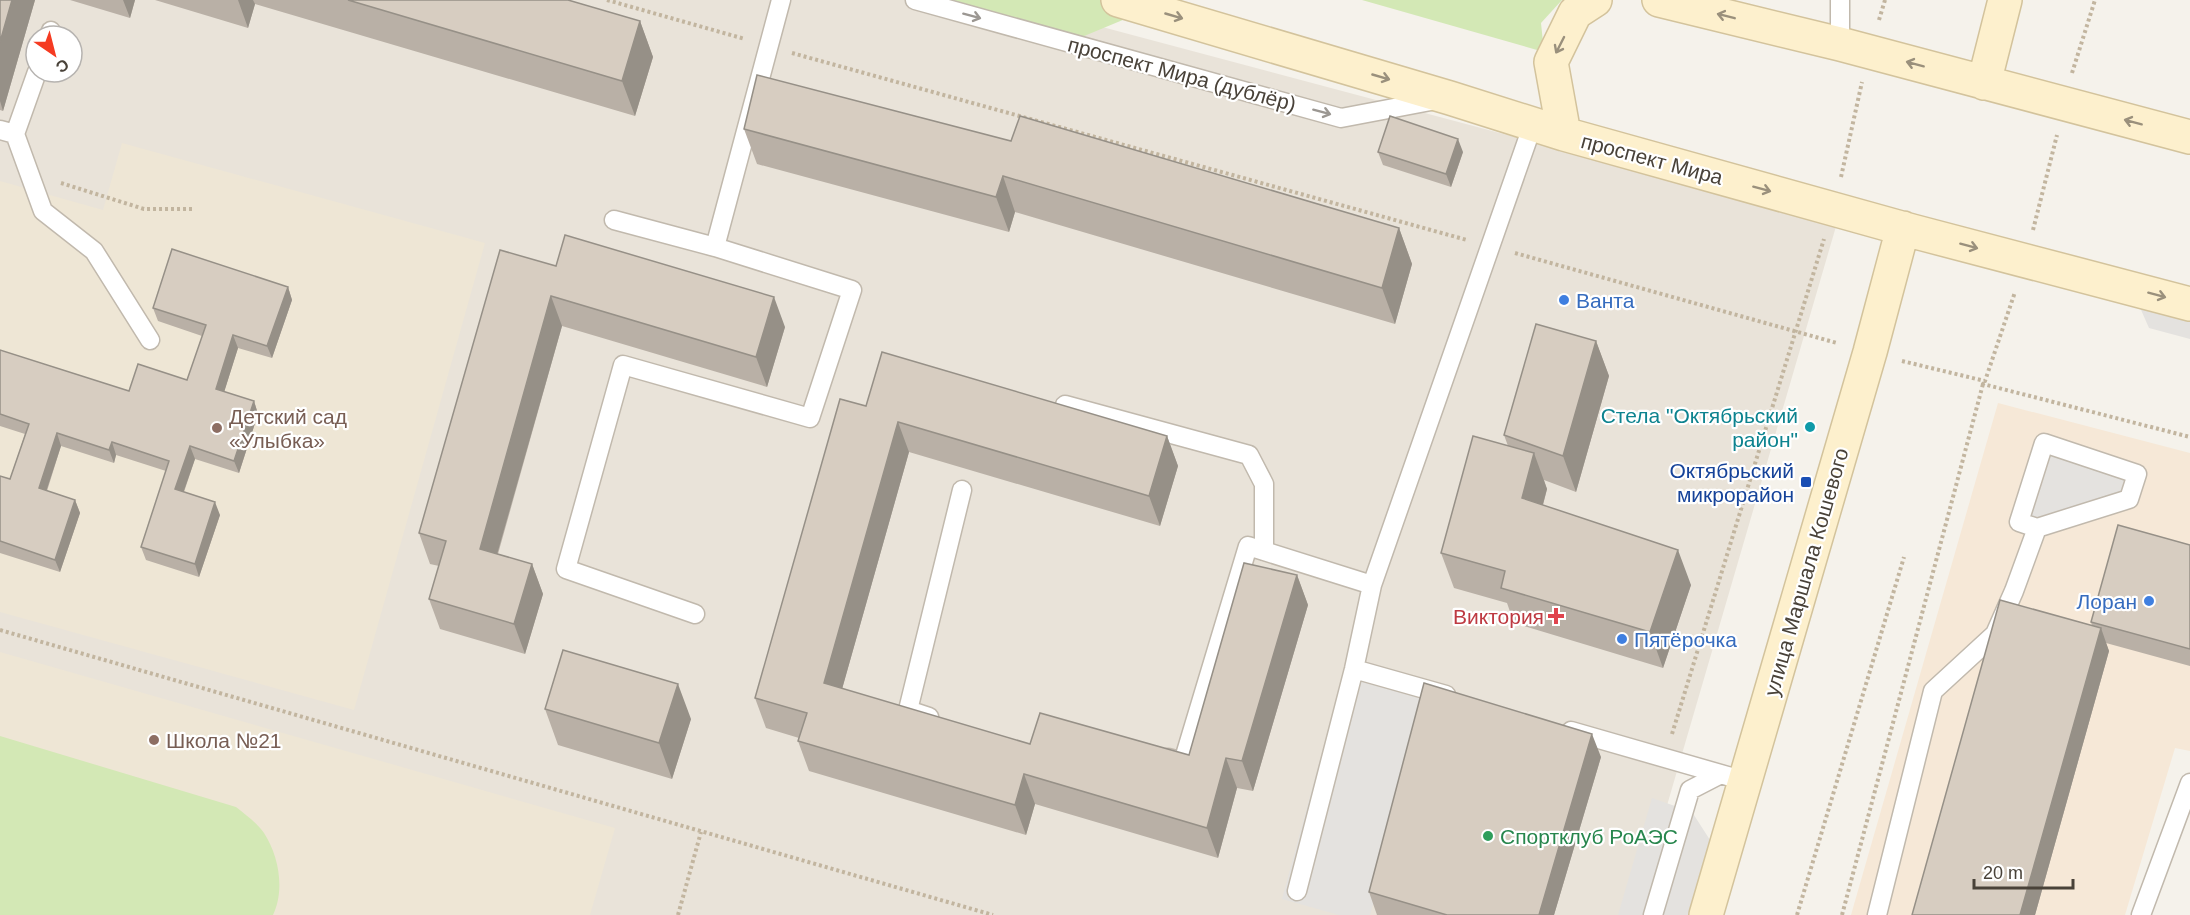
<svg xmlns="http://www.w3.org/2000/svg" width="2190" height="915" font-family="Arial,sans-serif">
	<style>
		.residential { fill: #e9e3d9; fill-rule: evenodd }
		.commercial { fill: #f6e8d7 }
		.education { fill: #eee6d5 }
		.green { fill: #d3e8b5 }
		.parking { fill: #e4e2df }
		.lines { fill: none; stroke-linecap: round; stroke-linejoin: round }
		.lane-casing { stroke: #c1b9ad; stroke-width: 21 }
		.secondary-casing { stroke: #d3c39c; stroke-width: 36 }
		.path { stroke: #c2b59f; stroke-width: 4; stroke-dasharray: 3 3; stroke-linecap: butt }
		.lane { stroke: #fff; stroke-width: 18 }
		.secondary { stroke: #fdf0cd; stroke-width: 33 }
		.wall { fill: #b9b0a6 }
		.shaded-wall { fill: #969087 }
		.building { fill: #d7cdc1; stroke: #969087; stroke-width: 1.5 }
		.oneway { stroke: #9b9792 }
		.oneway2 { stroke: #9a907c }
		.shop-dot { fill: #3f7fe0; stroke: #fff; stroke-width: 2 }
		.culture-dot { fill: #0f9aa8; stroke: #fff; stroke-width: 2 }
		.education-dot { fill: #8d6e63; stroke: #fff; stroke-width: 2 }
		.transit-dot { fill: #1a4fb4; stroke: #fff; stroke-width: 2 }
		.health-dot { fill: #e0444e; stroke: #fff; stroke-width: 2 }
		.leisure-dot { fill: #2e9e5b; stroke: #fff; stroke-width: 2 }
		.labels { text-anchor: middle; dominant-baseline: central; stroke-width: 4.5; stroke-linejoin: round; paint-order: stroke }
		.street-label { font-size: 21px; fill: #494239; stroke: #fff }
		.shop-label { font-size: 21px; fill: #366cbe; stroke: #fff; text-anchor: start }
		.culture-label { font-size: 21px; fill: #0d838f; stroke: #fff; text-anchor: end }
		.education-label { font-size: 21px; fill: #785e54; stroke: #fff; text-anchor: start }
		.transit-label { font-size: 21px; fill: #164399; stroke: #fff; text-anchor: end }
		.health-label { font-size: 21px; fill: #be3a42; stroke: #fff; text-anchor: end }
		.leisure-label { font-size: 21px; fill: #27864d; stroke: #fff; text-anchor: start }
	</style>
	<rect width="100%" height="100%" fill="#f5f2eb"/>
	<path class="residential" d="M0,0H1001L1837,223L1635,915H0ZM36,36H72V72H36Z"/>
	<path class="commercial" d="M1998,403L2190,453V751L2175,748L2125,915H1851Z"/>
	<path class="education" d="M122,143L485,243L354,710L0,612V181L103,210Z
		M0,652L615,828L590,915H0Z"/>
	<path class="green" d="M937,0H1100L1142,12L1077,39Z
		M1362,0H1562L1541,23L1544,52Z
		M0,736L236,807C246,815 257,823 264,833C279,856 285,890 273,915H0Z"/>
	<path class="parking" d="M2134,294L2190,309V339L2149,328Z
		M2043,440L2144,474L2135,504L2016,523Z
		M1343,675L1430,698L1370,915H1339L1282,899Z
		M1652,798L1692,812L1710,840L1689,915H1618Z"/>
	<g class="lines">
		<defs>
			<path id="lane" d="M915,0L1341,118L1436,100
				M1840,0V44
				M49,36L51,31
				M0,130L15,134L37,72
				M15,134L43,211L94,251L150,340
				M614,220L715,247
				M1065,405L1249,455L1264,484V551
				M2044,443L2137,474L2129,499L2037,528L2019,522Z
				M695,614L566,569L623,365L810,418L852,290L715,247L781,0
				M1354,669L1446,695
				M929,717L908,710L962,490
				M1571,731L1745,781
				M1168,758L1183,762L1248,546L1372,585
				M1297,891L1354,669L1372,585L1533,124
				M1653,915L1690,790L1721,774
				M1877,915L1933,691L1995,634L2014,591L2037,528
				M2141,915L2190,783"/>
			<path id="secondary" d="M1118,0L1450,98L1564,134L1912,231L2190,304
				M1659,0L1840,44L2190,137
				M1984,83L2005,0
				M1564,134L1551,62L1575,13L1595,0
				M1706,915L1870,352L1903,228"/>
		</defs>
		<use href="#lane" class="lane-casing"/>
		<use href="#secondary" class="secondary-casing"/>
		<path class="path" d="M607,0L745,39
			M1879,20L1885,0
			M792,53L1467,240
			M2072,73L2095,0
			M1841,177L1862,82
			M61,183L144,209H192
			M2033,230L2057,135
			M1515,253L1837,343
			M1902,361L1985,381L2015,292
			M1984,383L1983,384L2190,437
			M0,630L993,915
			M1672,734L1824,239
			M678,915L701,832
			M1797,915L1904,557
			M1842,915L1983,384"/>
		<use href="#lane" class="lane"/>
		<use href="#secondary" class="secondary"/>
	</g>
	<path class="wall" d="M0,0H35L3,111L0,110Z
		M70,0H135L130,18Z
		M155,0H568L640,21L653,57L635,116L255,4L248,28Z
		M744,129L1011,141L1399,228L1412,264L1395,324L1015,212L1009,232L757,164Z
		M1378,152H1463L1451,187L1383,165Z
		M556,266L785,327L767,387L562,326L498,554L532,564L543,594L525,654L440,629L429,599L439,566L430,564L419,533Z
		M288,287L292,300L272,358L238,348L224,392L254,401L258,414L239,473L195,459L184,492L220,515L199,577L146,560L141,547L166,471L116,455L114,463L61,446L47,491L75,500L80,513L60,572L0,553V476L10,479L25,434L0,426V350L129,391L187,380L202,336L158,321L153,308Z
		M1596,341L1609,376L1576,492L1544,480L1547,489L1543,505L1691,585L1663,668L1514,623L1507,603L1454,588L1441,553L1508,446L1504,435Z
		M866,406L1167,436L1178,466L1160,526L909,452L842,689L1030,744L1189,755L1297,575L1308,605L1253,791L1237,788L1218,858L1035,804L1026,835L809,771L798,741L799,738L766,728L755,698Z
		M2190,545V666L2106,643L2109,651L2035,915H1912L2092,626L2091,622Z
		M545,709L691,719L672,779L558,745Z
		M1601,757L1554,915H1377L1369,892Z"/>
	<path class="shaded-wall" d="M12,0H35L3,111L0,101V42Z
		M123,0H135L130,18Z
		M238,0H253L255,4L248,28Z
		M640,21L653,57L635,116L622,81Z
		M1458,139L1463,152L1451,187L1446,174Z
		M1003,176L1015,212L1009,232L996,197Z
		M1399,228L1412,264L1395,324L1382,288Z
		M288,287L292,300L272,358L267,346Z
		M551,296L562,326L490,579L480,549Z
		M774,297L785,327L767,387L756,357Z
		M233,335L238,348L221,402L216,389Z
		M1596,341L1609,376L1576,492L1563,456Z
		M254,401L258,414L239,473L234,461Z
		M898,422L909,452L835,714L824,683Z
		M57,433L61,446L43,501L39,488Z
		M1167,436L1178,466L1160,526L1149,496Z
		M112,442L116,455L114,463L109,450Z
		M190,446L195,459L180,502L175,489Z
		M1534,453L1547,489L1535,534L1522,498Z
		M75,500L80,513L60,572L55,560Z
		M215,502L220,515L199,577L195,564Z
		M1678,550L1691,585L1663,668L1650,632Z
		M532,564L543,594L525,654L514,624Z
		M1297,575L1308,605L1253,791L1242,761Z
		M2101,628L2109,651L2035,915H2020Z
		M678,684L691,719L672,779L659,743Z
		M1592,734L1601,757L1554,915H1539Z
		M1226,758L1237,788L1218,858L1207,828Z
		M1024,774L1035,804L1026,835L1015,805Z"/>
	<path class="building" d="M0,0H12L0,42Z
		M348,0H568L640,21L622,81Z
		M757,75L1011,141L1020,116L1399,228L1382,288L1003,176L996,197L744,129Z
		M1390,116L1458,139L1446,174L1378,152Z
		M565,235L774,297L756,357L551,296L480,549L532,564L514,624L429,599L446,541L419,533L500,250L556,266Z
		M172,249L288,287L267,346L233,335L216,389L254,401L234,461L190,446L175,489L215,502L195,564L141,547L169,461L112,442L109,450L57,433L39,488L75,500L55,560L0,541V476L10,479L29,424L0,414V350L129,391L138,364L187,380L206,325L153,308Z
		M1536,324L1596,341L1563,456L1504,435Z
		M882,352L1167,436L1149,496L898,422L824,683L1030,744L1040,713L1189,755L1244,563L1297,575L1242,761L1226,758L1207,828L1024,774L1015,805L798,741L807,713L755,698L840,399L866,406Z
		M1473,436L1534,453L1522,498L1678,550L1650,632L1501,588L1505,571L1441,553Z
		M2118,525L2190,545V649L2091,622Z
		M2000,600L2101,628L2020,915H1912Z
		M563,650L678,684L659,743L545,709Z
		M1424,683L1592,734L1539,915H1447L1369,892Z"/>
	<defs><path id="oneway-shaft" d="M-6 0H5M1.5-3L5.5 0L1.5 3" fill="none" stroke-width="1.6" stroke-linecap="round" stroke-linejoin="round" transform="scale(1.5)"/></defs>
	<g class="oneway">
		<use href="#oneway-shaft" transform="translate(972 16) rotate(15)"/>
		<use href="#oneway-shaft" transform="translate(1322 112) rotate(15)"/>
	</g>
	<g class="oneway2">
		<use href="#oneway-shaft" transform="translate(1174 16) rotate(16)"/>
		<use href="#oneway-shaft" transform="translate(1726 16) rotate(-166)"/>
		<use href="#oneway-shaft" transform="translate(1560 45) rotate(117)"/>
		<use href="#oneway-shaft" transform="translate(1915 64) rotate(-165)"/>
		<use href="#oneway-shaft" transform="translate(1381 77) rotate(16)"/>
		<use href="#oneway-shaft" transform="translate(2133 122) rotate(-165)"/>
		<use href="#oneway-shaft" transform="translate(1762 189) rotate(15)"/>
		<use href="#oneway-shaft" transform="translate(1969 246) rotate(15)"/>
		<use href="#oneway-shaft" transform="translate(2157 295) rotate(15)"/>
	</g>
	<g class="shop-dot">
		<circle cx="1564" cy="300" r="6"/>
		<circle cx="2149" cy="601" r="6"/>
		<circle cx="1622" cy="639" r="6"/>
	</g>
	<circle class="culture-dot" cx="1810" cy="427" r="6"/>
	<g class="education-dot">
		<circle cx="217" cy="428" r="6"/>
		<circle cx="154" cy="740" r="6"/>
	</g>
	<rect class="transit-dot" x="1800" y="476" width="12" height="12" rx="3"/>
	<path class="health-dot" d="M1553 607h6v6h6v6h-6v6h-6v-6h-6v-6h6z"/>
	<circle class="leisure-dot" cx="1488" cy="836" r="6"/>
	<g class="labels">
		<g class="street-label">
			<text transform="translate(1182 74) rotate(15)">проспект Мира (дублёр)</text>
			<text transform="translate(1652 159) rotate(15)">проспект Мира</text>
			<text transform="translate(1806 572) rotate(-74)">улица Маршала Кошевого</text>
		</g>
		<g class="shop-label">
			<text x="1576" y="300">Ванта</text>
			<text x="2137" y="601" text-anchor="end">Лоран</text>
			<text x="1634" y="639">Пятёрочка</text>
		</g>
		<g class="culture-label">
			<text x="1798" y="415">Стела "Октябрьский<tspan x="1798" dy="24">район"</tspan></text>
		</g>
		<g class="education-label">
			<text x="229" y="416">Детский сад<tspan x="229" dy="24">«Улыбка»</tspan></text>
			<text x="166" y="740">Школа №21</text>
		</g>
		<g class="transit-label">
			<text x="1794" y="470">Октябрьский<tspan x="1794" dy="24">микрорайон</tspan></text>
		</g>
		<g class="health-label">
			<text x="1544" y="616">Виктория</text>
		</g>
		<g class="leisure-label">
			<text x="1500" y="836">Спортклуб РоАЭС</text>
		</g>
	</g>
	<g transform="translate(54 54) rotate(145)"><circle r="28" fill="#ffffff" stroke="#b6b3b0" stroke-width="1.5"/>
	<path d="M0-4.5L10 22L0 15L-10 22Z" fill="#f53b22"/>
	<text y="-9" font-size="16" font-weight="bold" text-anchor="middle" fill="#494239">С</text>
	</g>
	<path d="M1974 879v9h99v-9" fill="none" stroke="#494239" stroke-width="3"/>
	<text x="1983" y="879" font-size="18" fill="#494239" stroke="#ffffff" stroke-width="4.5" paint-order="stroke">20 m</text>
</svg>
